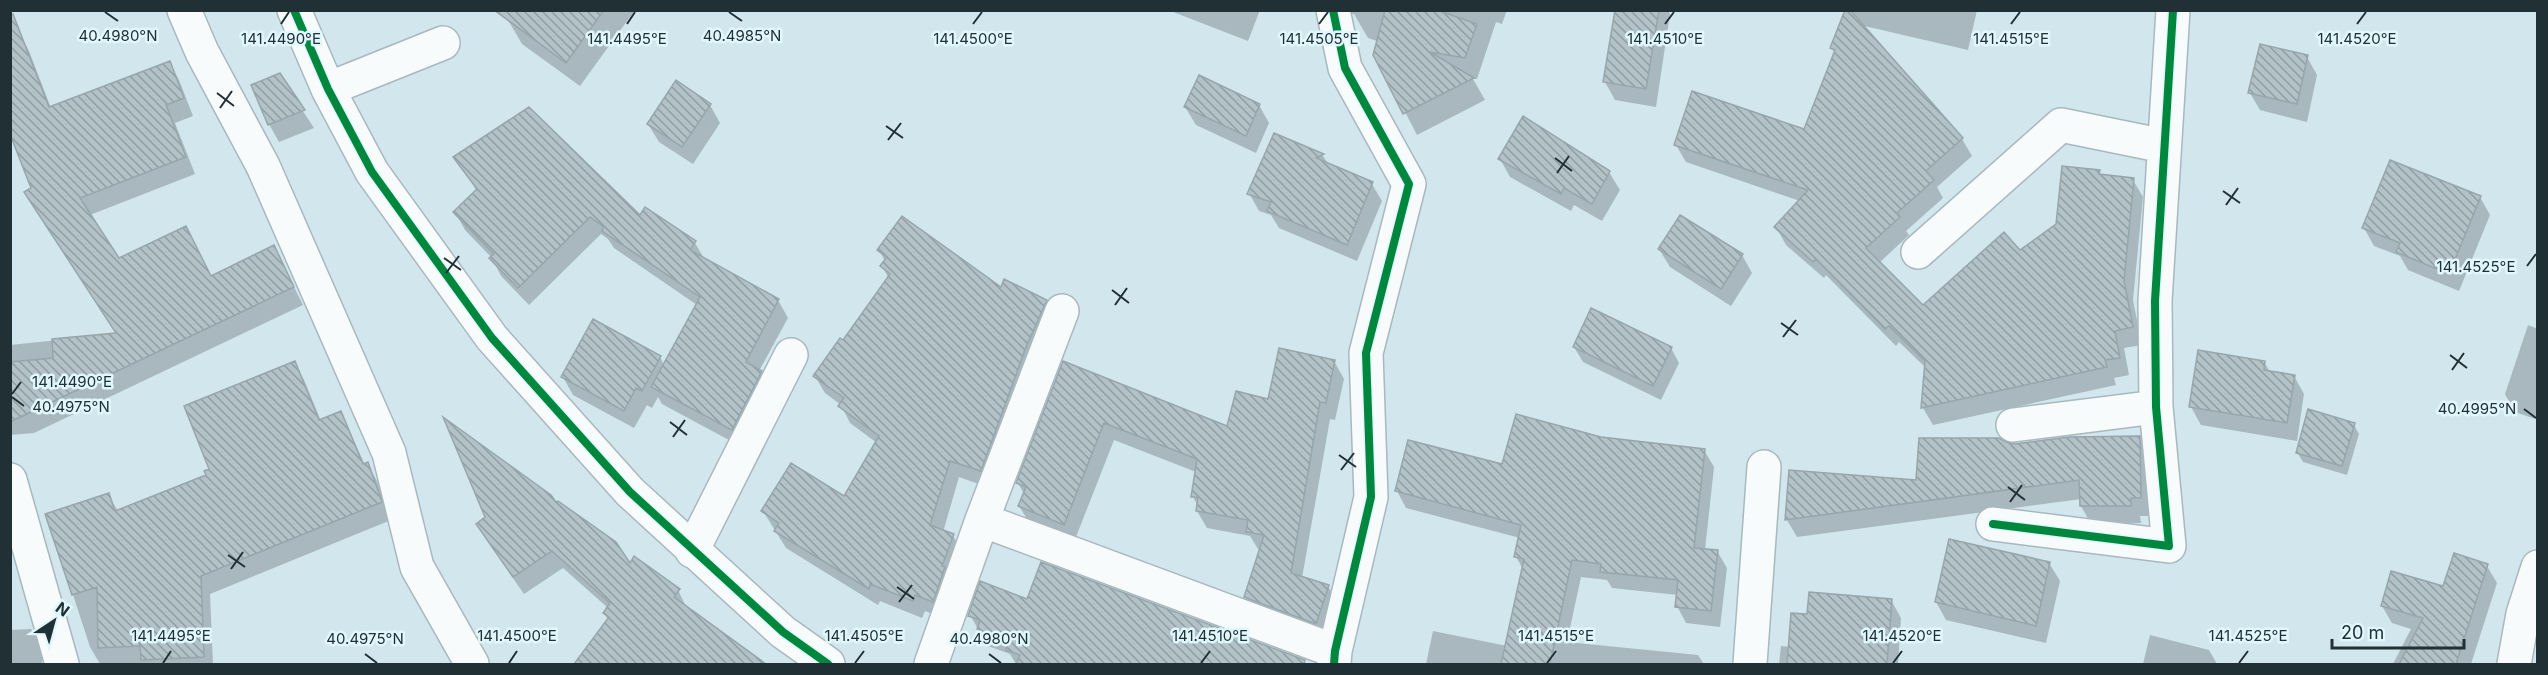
<svg xmlns="http://www.w3.org/2000/svg" width="2548" height="675" font-family="Inter,sans-serif">
	<style>
		.shadow { fill: #0003 }
		.building { fill: url(#building-back-hatch); stroke: #96a6ab; stroke-width: 1.5 }
		.lines { fill: none; stroke-linecap: round; stroke-linejoin: round }
		.minor-casing { stroke: #a8b8be; stroke-width: 36 }
		.minor { stroke: #f8fbfc; stroke-width: 33 }
		.cycleway-casing { stroke: #e0f7fe; stroke-width: 11 }
		.cycleway { stroke: #00873e; stroke-width: 8 }
		.ticks { fill: none; stroke: #213035; stroke-width: 2 }
		.ticks-label { font-size: 15px; text-anchor: middle; fill: #213035; stroke: #e0f7fe; stroke-width: 5; stroke-linejoin: round; paint-order: stroke }
	</style>
	<defs>
		<pattern id="building-back-hatch" width="6" height="6" patternUnits="userSpaceOnUse" patternTransform="scale(1.5)"><rect width="6" height="6" fill="#b2c2c8"/><path d="M-1 5l2 2M0 0l6 6M5-1l2 2" fill="none" stroke="#909ea3"/></pattern>
	</defs>
	<rect width="100%" height="100%" fill="#d2e6ee"/>
	<path class="shadow" d="M515,10H635L580,86L522,44L508,20Z
		M1168,10H1260L1248,41Z
		M1318,10H1507L1502,24L1496,22L1477,79H1473L1485,100L1417,135L1374,52L1377,41L1368,38L1354,14Z
		M1616,10H1668L1670,14L1656,107L1615,100L1605,82Z
		M1846,10H1977L1968,50L1860,25L1962,139L1972,156L1937,187L1943,198L1906,231L1909,235L1879,263L1922,307L2019,252L2057,225L2099,171L2101,176L2133,180L2143,197L2133,300L2142,345L2124,348L2129,375L2114,378L2116,385L1933,425L1923,408L1926,368L1899,342L1896,346L1826,275L1824,278L1786,245L1776,227L1800,201L1686,162L1676,145L1805,131L1835,54L1832,48Z
		M19,33L29,51L51,108L169,62L179,80L193,116L175,123L195,174L90,215L119,260L185,228L211,277L274,247L303,305L34,433L10,435V345L117,334L36,210Z
		M2307,57L2317,75L2307,122L2260,110L2250,93Z
		M282,79L314,128L279,142L269,124Z
		M710,105L720,123L693,164L659,142L648,124Z
		M1259,105L1269,123L1256,153L1196,125L1185,107Z
		M1275,135L1323,156L1329,165L1372,184L1382,201L1357,261L1279,228L1271,215L1259,211L1249,193Z
		M455,157L640,217L695,243L705,260L778,300L788,318L759,371L771,389L742,447L662,404L658,397L652,408L647,405L634,428L573,395L563,377L660,357L664,365L697,305L614,248L608,239L601,234L529,305L501,276L492,258L465,230L455,212L477,191Z
		M1500,159L1609,172L1620,190L1602,221L1574,205L1571,211L1510,177Z
		M2480,197L2490,215L2459,291L2408,270L2400,256L2374,246L2364,228Z
		M1659,249L1742,255L1752,273L1731,306L1670,267Z
		M879,250L1046,301L1056,319L990,488L959,477L943,532L953,536L963,553L943,618L925,611L922,618L880,601L878,605L786,548L763,511L844,498L877,443L850,423L841,405L825,393L815,376L843,342L889,279L882,266L885,261Z
		M2528,325L2538,329V420L2515,412L2505,394Z
		M1574,347L1671,348L1679,363L1661,400L1583,362Z
		M1334,361L1344,379L1335,420L1330,419L1302,578L1328,586L1338,604L1326,641L1256,615L1245,597L1261,550L1258,549L1250,536L1207,528L1197,511L1198,506L1193,497L1196,472L1114,440L1074,542L1030,524L1019,506L1024,494L1018,483L1064,363L1228,428Z
		M2264,362L2270,372L2294,376L2304,394L2297,441L2201,425L2191,407Z
		M294,363L304,380L321,421L341,413L365,465L367,464L377,481L391,520L210,594L213,664H100L90,647L47,515L108,495L118,511L208,476Z
		M2354,425L2359,434L2347,475L2303,462L2297,452Z
		M2139,438L2149,456L2151,516H2140L2141,523L2091,524L2081,506V499L1797,537L1787,520L1917,482L2006,444Z
		M1601,439L1704,450L1714,467L1705,550L1717,551L1727,568L1720,627L1686,623L1677,606L1678,595L1612,588L1607,580L1581,577L1567,642L1698,655L1704,664H1426L1433,631L1507,646L1523,569L1516,557L1520,538L1406,508L1397,491L1503,466Z
		M555,504L630,566L678,590L687,609L753,657L758,664H576L608,620L604,613L608,608L563,568L524,594L488,542Z
		M2049,563L2060,581L2046,643L1946,620L1936,602Z
		M2487,566L2497,583L2471,664H2393L2411,629L2392,623L2382,606L2444,588Z
		M1028,600L1304,661L1306,664H1016L1010,654L988,646L970,615Z
		M1891,600L1901,618L1898,664H1779L1781,646L1790,647L1809,616Z
		M31,629L42,647V664H10V630Z
		M2150,635L2209,650L2217,664H2143Z"/>
	<path class="building" d="M494,10H604L566,63Z
		M1385,10H1437L1477,24L1465,58L1430,52L1474,78L1403,114L1373,55Z
		M1615,10H1659L1646,89L1603,82Z
		M1845,10H1850L1963,138L1926,171L1934,180L1897,213L1900,217L1866,248L1923,305L2004,232L2020,250L2056,224L2062,166L2100,170L2099,174L2134,178L2124,281L2133,327L2115,331L2120,358L2105,360L2107,367L1921,408L1925,361L1889,326L1885,329L1816,259L1813,262L1774,227L1808,190L1674,145L1692,91L1804,129L1835,50L1830,48Z
		M13,14L49,107L170,61L184,98L166,105L186,157L80,198L119,258L186,226L211,276L274,245L294,287L10,422V362L53,358L52,339L116,333L24,192L31,188L10,134V15Z
		M2260,44L2308,55L2297,104L2248,93Z
		M280,73L305,110L268,125L251,85Z
		M1199,75L1260,104L1246,136L1184,107Z
		M676,80L711,104L682,147L647,124Z
		M529,107L640,215L645,207L696,241L690,250L779,299L746,362L762,371L732,430L651,387L700,297L602,231L604,227L590,217L518,288L489,258L494,254L453,212L477,189L453,157Z
		M1523,116L1610,171L1592,204L1564,188L1561,194L1498,159Z
		M1274,133L1324,154L1316,158L1373,182L1347,245L1267,211L1271,202L1247,194Z
		M2390,160L2481,196L2449,274L2396,252L2400,243L2362,228Z
		M1680,215L1743,254L1721,289L1658,249Z
		M902,216L1001,287L1004,279L1047,300L1026,347L981,471L950,461L930,525L954,534L942,566L945,567L933,602L915,595L913,601L870,584L869,589L774,531L779,523L761,511L791,463L844,496L879,436L838,406L844,398L813,376L840,338L843,340L890,274L880,266L887,257L877,250Z
		M1591,308L1672,347L1653,386L1573,347Z
		M593,319L661,356L642,391L636,388L624,411L561,377Z
		M1279,348L1335,360L1326,403L1320,402L1291,573L1329,585L1316,624L1244,597L1264,535L1246,532L1248,520L1196,511L1198,497H1191L1197,459L1104,423L1064,525L1018,506L1026,487L1016,483L1063,361L1227,426L1236,391L1268,399Z
		M2198,350L2265,361L2264,370L2295,375L2287,423L2189,407Z
		M295,361L319,420L341,411L363,464L368,462L382,502L201,576L204,657L141,660L140,646L98,648L97,587L72,595L45,514L109,493L115,511L206,475L204,471L209,469L184,406Z
		M2308,409L2355,423L2342,466L2296,453Z
		M1516,414L1601,437L1705,449L1694,548L1718,550L1711,611L1675,607L1678,580L1600,572L1601,564L1572,560L1550,664H1501L1524,559L1514,557L1521,525L1395,491L1408,440L1502,464Z
		M443,417L551,495L556,502L558,501L616,542L630,563L634,556L680,589L674,597L766,664H574L609,617L603,613L610,603L552,551L513,577L476,524L485,517Z
		M2140,436L2141,498H2131V506H2080L2079,480L1785,520L1789,470L1916,480L1919,438H1999L2006,442L2015,444L2069,437Z
		M1949,539L2050,562L2036,626L1935,602Z
		M2454,553L2488,564L2456,664H2399L2423,618L2381,606L2391,571L2443,586Z
		M1041,562L1305,660L1304,664H1016L1020,655L1006,650L1009,641L977,629L980,620L968,616L980,581L1027,599Z
		M1809,592L1892,599L1887,664H1787L1791,613L1807,614Z"/>
	<g class="lines">
		<defs>
			<path id="minor" d="M184,10L202,52L263,166L389,453L417,567L472,664
				M294,10L328,89L372,172L492,338L630,492L783,632L828,664
				M1333,10L1345,68L1409,184L1366,353L1371,497L1335,651L1334,664
				M328,89L443,43
				M1918,252L2061,125L2164,146
				M2013,425L2156,407
				M10,480L62,664
				M982,520L1335,651
				M1993,524L2169,546L2156,407L2155,301L2173,10
				M692,551L791,355
				M931,664L982,520L1062,311
				M1750,664L1764,467
				M2514,664L2523,614L2538,567"/>
		</defs>
		<use href="#minor" class="minor-casing"/>
		<use href="#minor" class="minor"/>
		<defs>
			<path id="cycleway" d="M294,10L328,89L372,172L492,338L630,492L783,632L828,664
				M1333,10L1345,68L1409,184L1366,353L1371,497L1335,651L1334,664
				M1993,524L2169,546L2156,407L2155,301L2173,10"/>
		</defs>
		<use href="#cycleway" class="cycleway-casing"/>
		<use href="#cycleway" class="cycleway"/>
	</g>
	<path class="ticks" d="M105,12L118,21M729,12L742,21M281,24L289,12M627,24L635,12M973,24L982,12M1319,24L1328,12M1665,24L1674,12M2011,24L2020,12M2357,24L2366,12M217,93L234,106M220,108L232,91M886,126L903,138M888,140L901,123M1555,158L1572,171M1557,173L1569,156M2223,191L2240,203M2226,205L2238,188M444,258L461,270M2527,266L2536,254M446,273L459,256M1112,290L1129,303M1115,305L1127,288M1781,323L1798,335M1783,337L1796,320M2450,355L2467,368M2452,370L2464,353M12,394L21,382M12,397L24,406M2524,409L2536,418M670,422L687,435M673,437L685,420M1339,455L1356,467M1341,470L1354,453M2008,487L2025,500M2010,502L2022,485M228,555L245,567M231,569L243,552M897,587L914,599M899,602L912,585M365,654L377,663M989,654L1001,663M163,663L171,651M509,663L517,651M855,663L864,651M1201,663L1210,651M1547,663L1556,651M1893,663L1902,651M2239,663L2248,651"/>
	<g class="ticks-label">
		<text x="118" y="41">40.4980°N</text>
		<text x="742" y="41">40.4985°N</text>
		<text x="281" y="44">141.4490°E</text>
		<text x="627" y="44">141.4495°E</text>
		<text x="973" y="44">141.4500°E</text>
		<text x="1319" y="44">141.4505°E</text>
		<text x="1665" y="44">141.4510°E</text>
		<text x="2011" y="44">141.4515°E</text>
		<text x="2357" y="44">141.4520°E</text>
		<text x="2476" y="272">141.4525°E</text>
		<text x="72" y="387">141.4490°E</text>
		<text x="71" y="412">40.4975°N</text>
		<text x="2477" y="414">40.4995°N</text>
		<text x="171" y="641">141.4495°E</text>
		<text x="517" y="641">141.4500°E</text>
		<text x="864" y="641">141.4505°E</text>
		<text x="1210" y="641">141.4510°E</text>
		<text x="1556" y="641">141.4515°E</text>
		<text x="1902" y="641">141.4520°E</text>
		<text x="2248" y="641">141.4525°E</text>
		<text x="365" y="644">40.4975°N</text>
		<text x="989" y="644">40.4980°N</text>
	</g>
	<rect width="2548" height="675" fill="none" stroke="#213035" stroke-width="24"/>
	<g transform="translate(54 621) rotate(36)" stroke="#e0f7fe" stroke-width="4.5" paint-order="stroke">
	<path d="M0-4.5L10 22L0 15L-10 22Z" fill="#213035"/>
	<text y="-9" font-size="16" font-weight="bold" text-anchor="middle" fill="#213035">N</text>
	</g>
	<path d="M2332 639v9h132v-9" fill="none" stroke="#213035" stroke-width="3"/>
	<text x="2341" y="639" font-size="18" fill="#213035" stroke="#e0f7fe" stroke-width="4.5" paint-order="stroke">20 m</text>
</svg>
